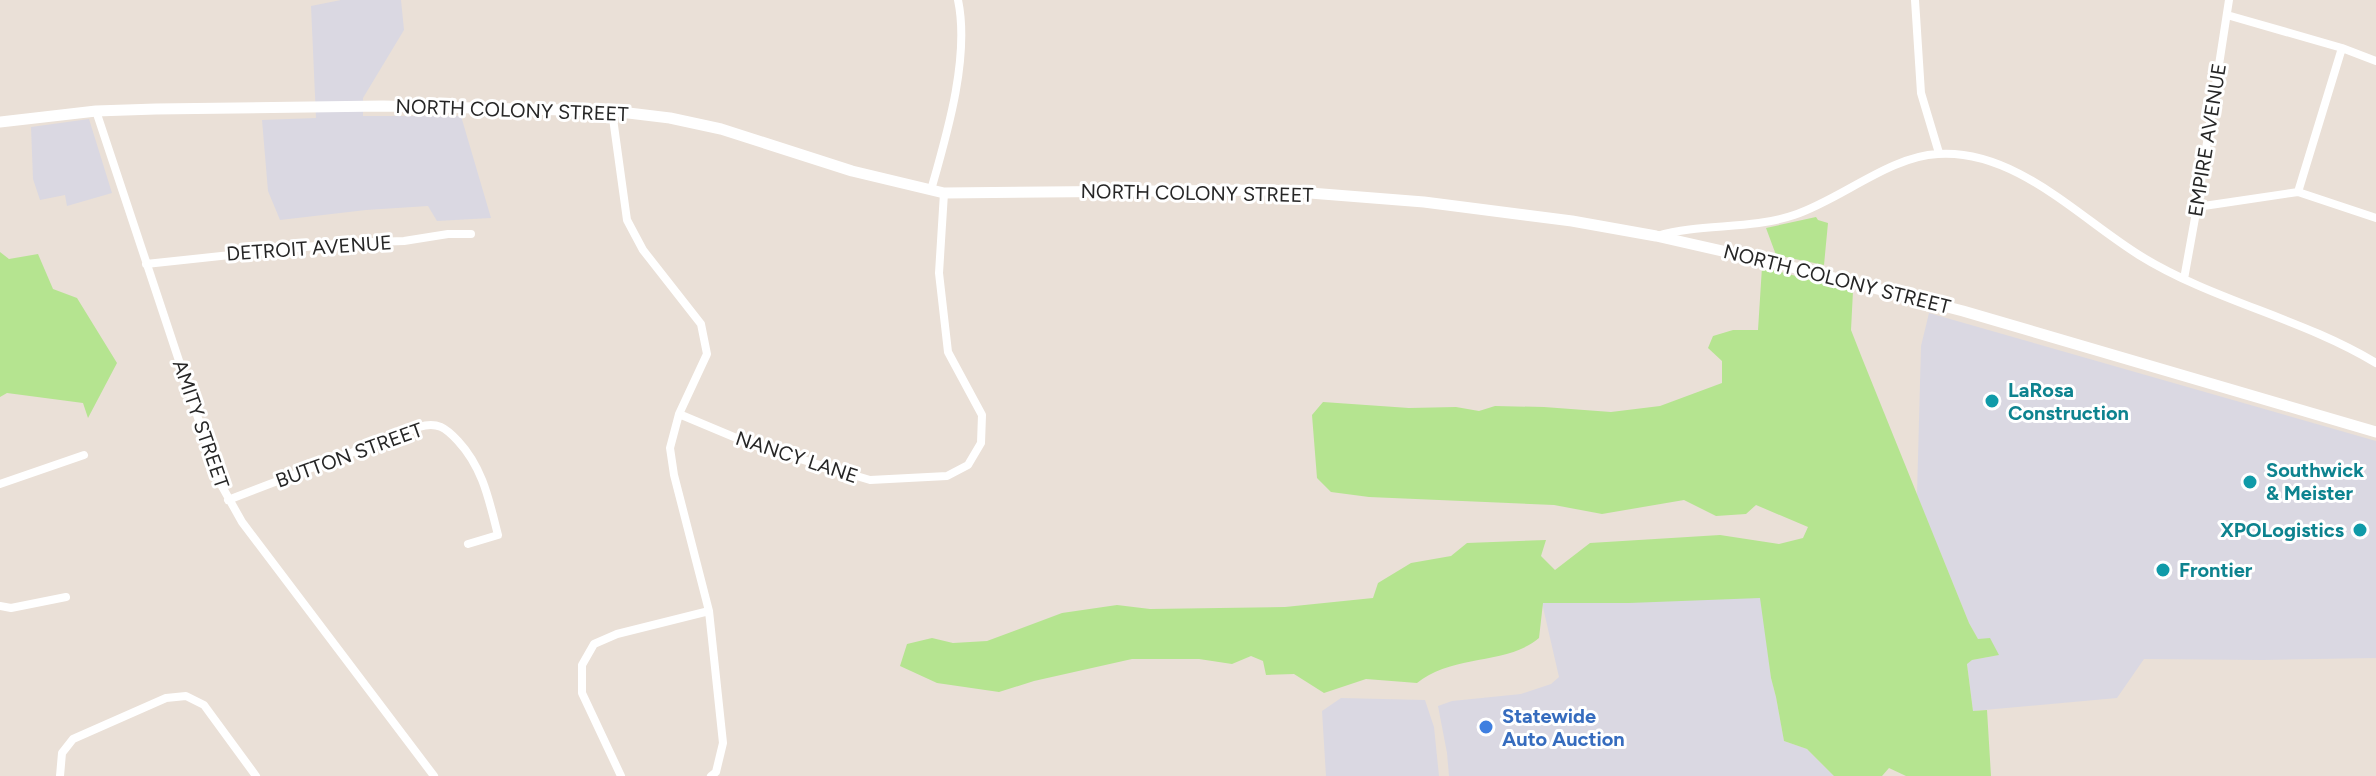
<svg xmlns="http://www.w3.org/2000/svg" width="2376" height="776" font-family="Figtree,sans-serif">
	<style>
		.industrial { fill: #dad8e2 }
		.green { fill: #b5e490 }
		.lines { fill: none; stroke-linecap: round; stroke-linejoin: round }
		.minor { stroke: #fff; stroke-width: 8 }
		.secondary { stroke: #fff; stroke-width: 11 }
		.culture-dot { fill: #0f9aa8; stroke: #fff; stroke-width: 3 }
		.shop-dot { fill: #3f7fe0; stroke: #fff; stroke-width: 3 }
		.labels { text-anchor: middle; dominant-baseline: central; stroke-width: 6; stroke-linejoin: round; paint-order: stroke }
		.street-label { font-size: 20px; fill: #262626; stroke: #fff }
		.culture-label { font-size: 20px; font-weight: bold; fill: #0d838f; stroke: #fff; text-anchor: start }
		.shop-label { font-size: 20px; font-weight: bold; fill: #366cbe; stroke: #fff; text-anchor: start }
	</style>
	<rect width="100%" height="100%" fill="#eae0d7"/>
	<path class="industrial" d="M341,0H401L404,30L363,98V116H461L491,218L437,221L428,206L366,210L280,220L268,191L262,120L316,118L311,6Z
		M89,119L112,193L67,206L65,195L40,200L33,179L31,127Z
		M1929,313L2376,441V658L2262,660L2144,659L2117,698L1973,711L1967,663L1972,660L1998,655L1978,639L1969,623L1917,495L1921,346Z
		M1761,597L1771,678L1776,697L1784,741L1807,749L1834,776H1449L1447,753L1438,706L1452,701L1521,694L1551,684L1559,677L1542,603Z
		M1341,698L1425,700L1434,727L1439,776H1326L1322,711Z"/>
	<path class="green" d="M1816,217L1818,220L1828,223L1824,265L1776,255L1766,228Z
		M0,252L9,259L38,254L53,289L77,298L117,363L88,418L83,403L7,393L0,397Z
		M1762,267L1853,291L1851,330L1862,358L1969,623L1978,639L1990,638L1999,655L1972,660L1967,664L1973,711L1987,710L1991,776H1906L1889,768L1882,776H1834L1807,749L1784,741L1776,697L1771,678L1760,598L1629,603H1543L1539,638C1508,665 1452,654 1417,683L1366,679L1324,693L1294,674L1266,675L1263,661L1251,656L1232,664L1199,659H1132L1034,681L999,692L937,683L900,666L907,644L932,638L953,643L987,641L1062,613L1117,605L1150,609L1285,607L1373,598L1378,583L1411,563L1451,556L1467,543L1546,540L1541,556L1555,570L1590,543L1720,535L1779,544L1803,538L1808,527L1756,505L1746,514L1716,516L1684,500L1602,514L1554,505L1369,497L1331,492L1317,478L1312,415L1323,402L1409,408L1456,407L1479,411L1495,406L1544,407L1611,412L1660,406L1722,383V361L1708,348L1713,336L1733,330H1758Z"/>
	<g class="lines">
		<path class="minor" d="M1915,0L1921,93L1939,153
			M2227,15L2342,48L2376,61
			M96,111L219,481L242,522L434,776
			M612,111L627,220L643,250L701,324L707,354L679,414L670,448L674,475L709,611L723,743L716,772L711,776
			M931,190C947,134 970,57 958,0
			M2298,192L2342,48
			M2197,207L2298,192L2376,218
			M1657,236C1702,223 1750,230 1794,215C1840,200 1890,156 1938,154C2015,149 2078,217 2139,255C2213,301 2302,318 2376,363
			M146,264L344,243L404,241L448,234H471
			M2184,279L2197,207L2229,0
			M679,414L753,445L870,480L947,476L968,465L981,443L982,415L948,352L939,273L944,193
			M0,484L84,455
			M228,500L419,427C437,421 446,428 458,441C483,468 489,500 498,535L468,544
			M0,606L11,608L66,597
			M60,776L62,753L73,739L166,698L186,696L204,705L256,776
			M621,776L582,693V665L594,644L617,634L709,611"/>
		<path class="secondary" d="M0,122L96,111L156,109L383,106L612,111L670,118L721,129L852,171L944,193L1272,190L1424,202L1572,221L1656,236L1780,264L1963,311L2376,432"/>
	</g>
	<g class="culture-dot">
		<circle cx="1992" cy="401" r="8"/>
		<circle cx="2250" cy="482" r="8"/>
		<circle cx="2360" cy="530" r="8"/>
		<circle cx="2163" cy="570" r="8"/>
	</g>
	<circle class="shop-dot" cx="1486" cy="727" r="8"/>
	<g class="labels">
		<g class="street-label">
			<text transform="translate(512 110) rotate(2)">NORTH COLONY STREET</text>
			<text transform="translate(2207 140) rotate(-81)">EMPIRE AVENUE</text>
			<text transform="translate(1197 193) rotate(1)">NORTH COLONY STREET</text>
			<text transform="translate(309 248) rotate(-4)">DETROIT AVENUE</text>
			<text transform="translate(1837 279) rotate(14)">NORTH COLONY STREET</text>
			<text transform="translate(201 424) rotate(71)">AMITY STREET</text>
			<text transform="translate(349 455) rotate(-20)">BUTTON STREET</text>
			<text transform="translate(797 457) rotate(18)">NANCY LANE</text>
		</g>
		<g class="culture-label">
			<text x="2008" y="390">LaRosa<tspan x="2008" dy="23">Construction</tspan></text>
			<text x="2266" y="470">Southwick<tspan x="2266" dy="23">&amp; Meister</tspan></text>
			<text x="2344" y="530" text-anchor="end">XPOLogistics</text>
			<text x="2179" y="570">Frontier</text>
		</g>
		<g class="shop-label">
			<text x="1502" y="716">Statewide<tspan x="1502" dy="23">Auto Auction</tspan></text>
		</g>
	</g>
</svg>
